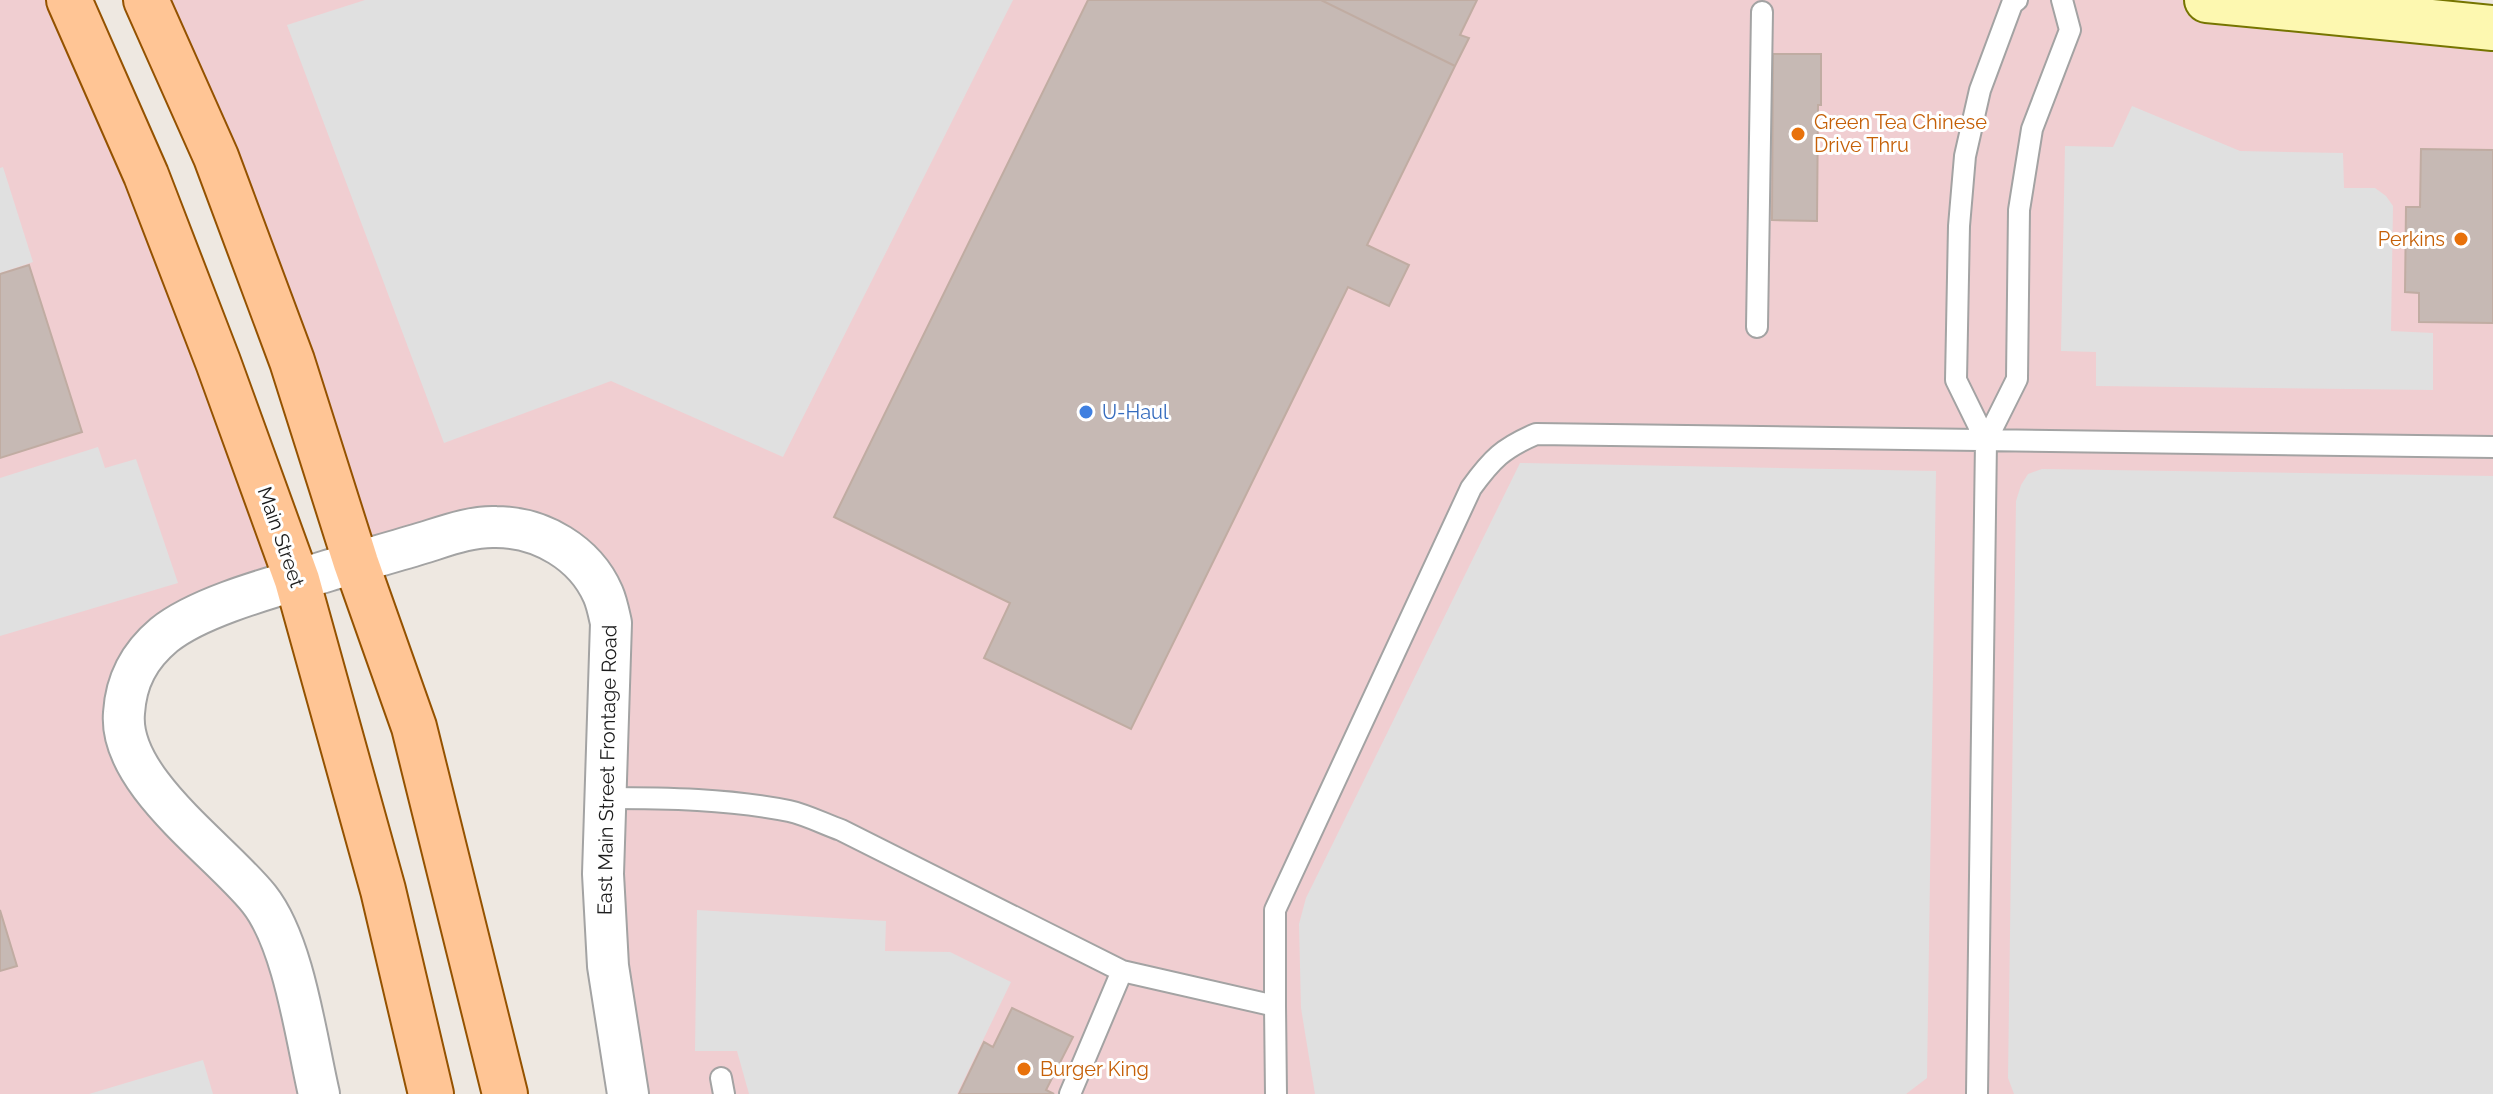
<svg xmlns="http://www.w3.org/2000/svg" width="2493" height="1094" font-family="Raleway,sans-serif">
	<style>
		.commercial { fill: #f0ced1 }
		.parking { fill: #e0e0e0 }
		.building { fill: #c6b9b4; stroke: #c0aca2; stroke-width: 2 }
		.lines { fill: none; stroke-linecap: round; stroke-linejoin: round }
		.lane-casing { stroke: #a3a3a3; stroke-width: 24 }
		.street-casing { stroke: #a3a3a3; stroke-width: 44 }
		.secondary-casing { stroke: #767500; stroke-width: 48 }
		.primary-casing { stroke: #945200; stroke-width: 48 }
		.lane { stroke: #fff; stroke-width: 20 }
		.street { stroke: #fff; stroke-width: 40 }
		.secondary { stroke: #fdf8b0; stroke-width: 44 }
		.primary { stroke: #ffc595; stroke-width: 44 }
		.food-dot { fill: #e8710a; stroke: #fff; stroke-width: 3 }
		.shop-dot { fill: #3f7fe0; stroke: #fff; stroke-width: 3 }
		.labels { text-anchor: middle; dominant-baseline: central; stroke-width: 6; stroke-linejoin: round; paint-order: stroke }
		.food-label { font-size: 20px; fill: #c56008; stroke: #fff; text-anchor: start }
		.shop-label { font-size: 20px; fill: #366cbe; stroke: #fff; text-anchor: start }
		.street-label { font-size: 20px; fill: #1c1c1c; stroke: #fff }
	</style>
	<rect width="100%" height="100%" fill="#eee8e1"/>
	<path class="commercial" d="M0,0H69L297,580L166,633L123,716L259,900L319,1094H0Z
		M146,0H2207L2493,28V1094H628L611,623L550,539L356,563Z"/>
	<path class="parking" d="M365,0H1013L783,457L611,381L444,443L287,25Z
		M2132,106L2240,151L2343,153L2344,188H2375L2386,196L2393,206L2391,331L2433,333V390L2096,386V352L2061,351L2065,146L2113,147Z
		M3,167L33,262L0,273V168Z
		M98,447L105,468L136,459L178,583L0,636V478Z
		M1520,463L1936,471L1927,1078L1906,1094H1315L1301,1008L1299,924L1306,898Z
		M2042,469L2493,476V1094H2014L2008,1078L2016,501L2021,485L2028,474Z
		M697,910L886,921L885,951L950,952L1011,982L957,1094H749L737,1051H695Z
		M203,1060L213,1094H89Z"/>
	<path class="building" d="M1088,0H1321L1455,66L1367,245L1409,265L1389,306L1348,287L1131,729L984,658L1010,603L834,517Z
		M1321,0H1477L1460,35L1469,38L1455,66Z
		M1773,54H1821V105H1818L1817,221L1772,220Z
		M2421,149L2493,150V323L2419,322V293L2405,292L2406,207H2420Z
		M29,265L82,432L0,458V274Z
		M0,910L17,966L0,971Z
		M1012,1008L1073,1037L1046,1090L1054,1094H959L984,1042L993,1047Z"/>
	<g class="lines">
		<defs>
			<path id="lane" d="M1757,327L1762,12
				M1986,441L1956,380L1959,226L1965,156L1980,90L2012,4L2017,0
				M605,798C667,798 729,799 789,811C807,815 824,824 841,830L1122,971L1275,1006L1276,1094
				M1275,1006V910L1471,488C1492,459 1503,448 1536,434L2493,447
				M721,1078L724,1094
				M1070,1094L1122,971
				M1977,1094L1986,441L2017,379L2019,210L2032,129L2070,30L2062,0"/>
			<path id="street" d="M319,1094C306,1038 294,943 259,899C219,849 118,781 124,713C126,680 139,656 164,635C201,605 281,585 327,571C360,561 393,552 426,542C448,535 473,526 496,527C541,527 585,553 603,594C607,603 609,614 611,623L603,874L608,966L628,1094"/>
			<path id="secondary" d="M2207,0L2493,28"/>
			<path id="primary" d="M69,0L146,175L218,362L297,580L383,890L431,1094
				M146,0L216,157L292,361L356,563L414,727L505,1094"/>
		</defs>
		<use href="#lane" class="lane-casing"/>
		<use href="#street" class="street-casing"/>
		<use href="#secondary" class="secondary-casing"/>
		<use href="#primary" class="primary-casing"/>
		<use href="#lane" class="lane"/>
		<use href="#street" class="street"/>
		<use href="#secondary" class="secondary"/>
		<use href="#primary" class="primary"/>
	</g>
	<g class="food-dot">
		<circle cx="1798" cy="134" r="8"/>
		<circle cx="2461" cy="239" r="8"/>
		<circle cx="1024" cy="1069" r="8"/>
	</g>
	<circle class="shop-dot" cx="1086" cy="412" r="8"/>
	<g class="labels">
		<g class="food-label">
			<text x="1814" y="122">Green Tea Chinese<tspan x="1814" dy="23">Drive Thru</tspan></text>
			<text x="2445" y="239" text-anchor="end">Perkins</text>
			<text x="1040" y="1069">Burger King</text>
		</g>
		<g class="shop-label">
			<text x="1102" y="412">U-Haul</text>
		</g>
		<g class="street-label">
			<text transform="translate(281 537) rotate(71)">Main Street</text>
			<text transform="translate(607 770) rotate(-89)">East Main Street Frontage Road</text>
		</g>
	</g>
</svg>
